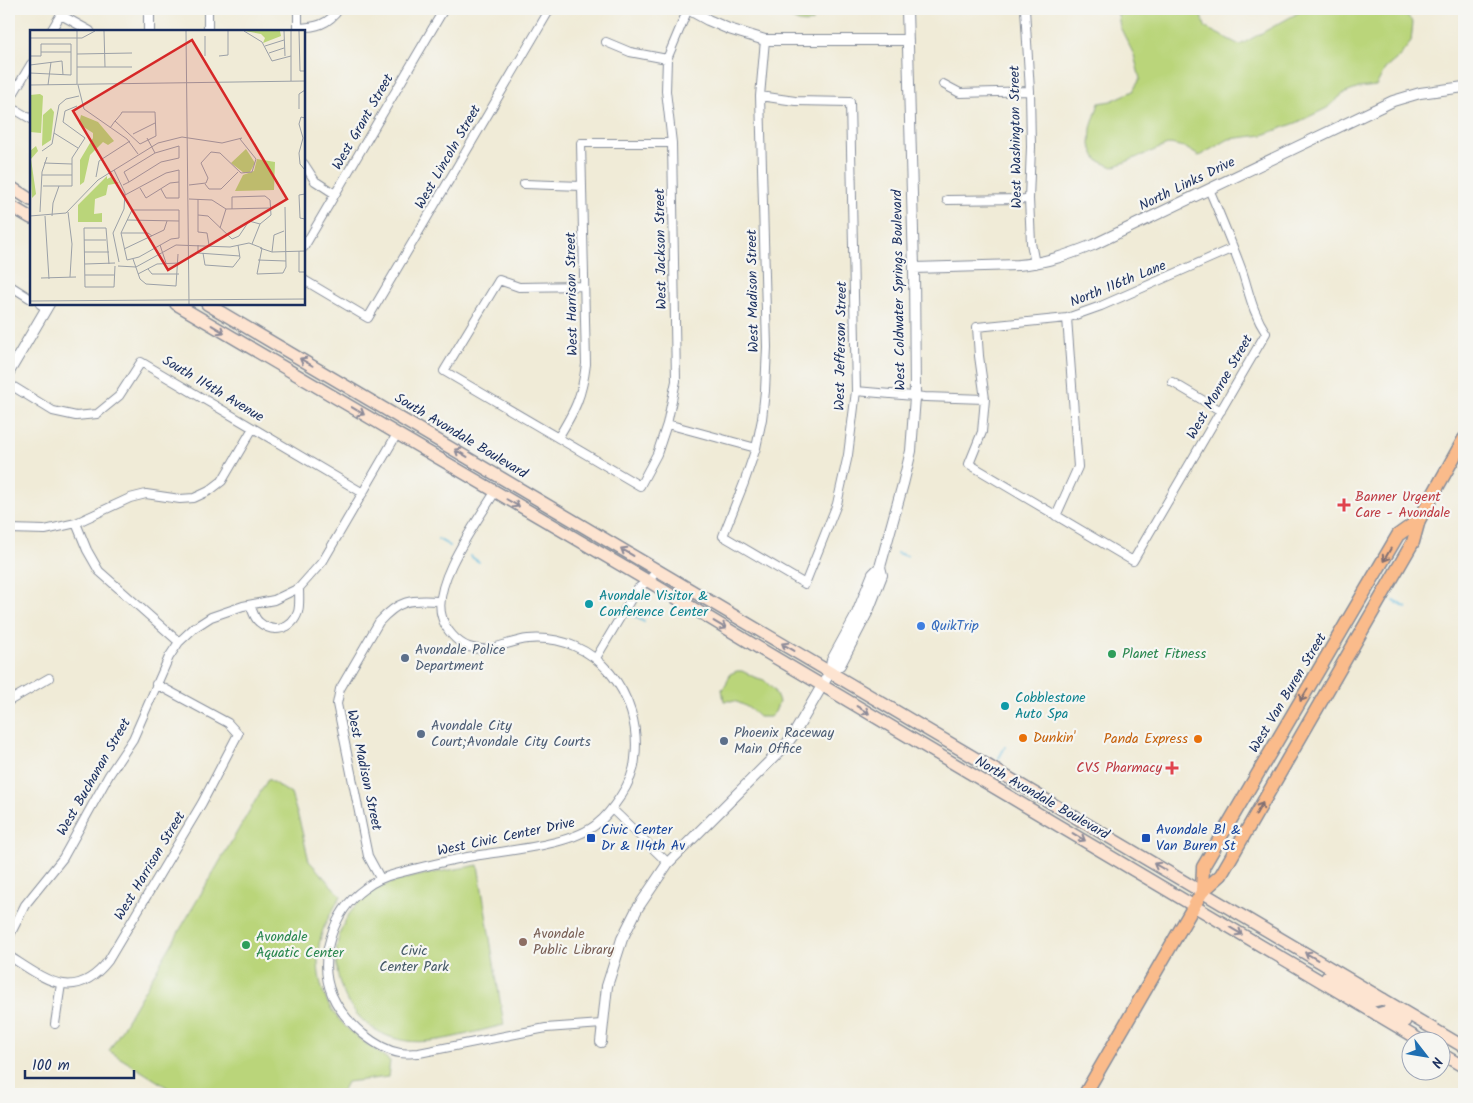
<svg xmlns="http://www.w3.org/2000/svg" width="1473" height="1103" font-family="Kalam,sans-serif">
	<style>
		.green { fill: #bad57a; stroke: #6a826c }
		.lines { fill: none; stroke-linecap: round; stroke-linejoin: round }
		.stream { stroke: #60b9dd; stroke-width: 2 }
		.minor-casing { stroke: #868d9a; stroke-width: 10 }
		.tertiary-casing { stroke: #868d9a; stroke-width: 12 }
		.secondary-casing { stroke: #868d9a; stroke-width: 14 }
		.primary-casing { stroke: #868d9a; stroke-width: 15 }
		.minor { stroke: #fff; stroke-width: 8 }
		.tertiary { stroke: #fff; stroke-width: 10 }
		.secondary { stroke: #fde4d1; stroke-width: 11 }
		.primary { stroke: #fabb8b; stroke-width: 12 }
		.oneway { stroke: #8c8a98 }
		.oneway2 { stroke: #7f6e72 }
		.health-dot { fill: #e0444e; stroke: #f6f6f2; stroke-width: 2 }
		.culture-dot { fill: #0f9aa8; stroke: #f6f6f2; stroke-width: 2 }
		.shop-dot { fill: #3f7fe0; stroke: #f6f6f2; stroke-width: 2 }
		.leisure-dot { fill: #2e9e5b; stroke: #f6f6f2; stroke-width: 2 }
		.service-dot { fill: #5c6f8a; stroke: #f6f6f2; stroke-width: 2 }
		.food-dot { fill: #e8710a; stroke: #f6f6f2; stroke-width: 2 }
		.transit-dot { fill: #1a4fb4; stroke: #f6f6f2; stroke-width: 2 }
		.education-dot { fill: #8d6e63; stroke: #f6f6f2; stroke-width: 2 }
		.labels { text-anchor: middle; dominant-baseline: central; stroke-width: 4.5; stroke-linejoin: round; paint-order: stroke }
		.street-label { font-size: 14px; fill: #1b2f5e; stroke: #f6f6f2 }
		.health-label { font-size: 14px; fill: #be3a42; stroke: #f6f6f2; text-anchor: start }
		.culture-label { font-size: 14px; fill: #0d838f; stroke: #f6f6f2; text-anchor: start }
		.shop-label { font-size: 14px; fill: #366cbe; stroke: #f6f6f2; text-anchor: start }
		.service-label { font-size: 14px; fill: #4e5e75; stroke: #f6f6f2; text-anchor: start }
		.leisure-label { font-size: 14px; fill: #27864d; stroke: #f6f6f2; text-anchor: start }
		.food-label { font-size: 14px; fill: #c56008; stroke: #f6f6f2; text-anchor: start }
		.transit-label { font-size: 14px; fill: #164399; stroke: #f6f6f2; text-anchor: start }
		.education-label { font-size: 14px; fill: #785e54; stroke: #f6f6f2; text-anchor: start }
		.park-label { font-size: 14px; fill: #435865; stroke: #f6f6f2 }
		.inset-road { fill: none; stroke: #9ba0a7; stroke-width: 1 }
		.view { fill: #d62828; fill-opacity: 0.15; stroke: #d62828; stroke-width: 2.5 }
		.inset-edge { fill: none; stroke: #1b2f5e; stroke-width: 2.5 }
	</style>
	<rect width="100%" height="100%" fill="#f6f6f2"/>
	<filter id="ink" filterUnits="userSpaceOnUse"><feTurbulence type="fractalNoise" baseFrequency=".02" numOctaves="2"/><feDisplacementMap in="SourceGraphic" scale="10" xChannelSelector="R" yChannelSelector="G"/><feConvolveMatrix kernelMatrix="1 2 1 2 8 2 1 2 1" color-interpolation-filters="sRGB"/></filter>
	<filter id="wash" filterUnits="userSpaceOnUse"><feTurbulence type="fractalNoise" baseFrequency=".0096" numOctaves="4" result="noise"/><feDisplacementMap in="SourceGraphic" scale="20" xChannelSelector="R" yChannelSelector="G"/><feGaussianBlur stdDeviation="1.12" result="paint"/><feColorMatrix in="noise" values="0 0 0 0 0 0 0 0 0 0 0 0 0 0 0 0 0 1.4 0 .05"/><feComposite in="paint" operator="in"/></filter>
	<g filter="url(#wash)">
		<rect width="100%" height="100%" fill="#f0ebd7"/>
		<path class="green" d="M786,9H811L813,22C800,24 792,22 785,10Z
			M1117,9H1198L1206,28L1240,45L1305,9H1398L1413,22L1411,42L1399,57L1385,69L1376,86L1359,88L1343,94L1327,108L1296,123L1263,135L1229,139L1199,156L1184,147L1170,144L1113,167L1097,160L1090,145L1091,128L1099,103L1111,101L1133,91L1140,79L1134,55L1120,27Z
			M737,671H742L754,677L764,680L774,690L779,702L775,712L770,717H759C750,708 738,699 724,701L722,689L726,685L730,674Z
			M268,779L291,794L300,823L309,861L341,896C335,907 327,918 323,930C313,957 318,994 337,1017C350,1034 372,1047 390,1061L388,1077L347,1082L341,1094H178L109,1051Z
			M478,865L504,1025C476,1031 435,1045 407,1041C332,1031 309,929 375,890C400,876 449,871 478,865Z"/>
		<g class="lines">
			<path class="stream" d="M438,539L450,546
				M897,553L907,556
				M470,556L479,562
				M1394,601L1407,608
				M634,616L644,622
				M999,758L1005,747"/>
		</g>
	</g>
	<g filter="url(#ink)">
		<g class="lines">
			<defs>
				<path id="minor" d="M208,9V31
					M1025,9L1030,91L1031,147L1029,199L1031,243L1035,264
					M61,15L90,31
					M298,28C316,27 328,25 339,9
					M51,31L64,9
					M298,31V9
					M606,42L630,52L667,59
					M943,84L960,93L1030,91
					M760,96L795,101L850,102L856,391L848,455L837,504L805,584L723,536L744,483L756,448L762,419L765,391L767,347L760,96L765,40
					M9,101L31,64
					M9,106L31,119
					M304,164L315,181L335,194
					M524,184L582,186
					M1209,189C1220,215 1231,241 1241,268C1249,291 1252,312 1266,333L1133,561L969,464L982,432L985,399L979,356L977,327L1067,318L1101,306L1233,248
					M947,200L1029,199
					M304,247L444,9
					M304,280L368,318L550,9
					M9,285L31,299
					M584,286L519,287L499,280L444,371L640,486L657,454L667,424L676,381L672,143L666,91L667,59L688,9
					M40,304L46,308
					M1172,382L1221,411
					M9,384L53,411L76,416L97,414L119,396L141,362L363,493
					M856,391L925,397L985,399
					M667,424L756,448
					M558,438C575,410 582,397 586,364L581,143H672
					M495,492C477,522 431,583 442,617C445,629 457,643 469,647C489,654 508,641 528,639C596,633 643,695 635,759C634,773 628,785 620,797C614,806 607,816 598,823C574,844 518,849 487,854C456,858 425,866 395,874C383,877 373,882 364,889C333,911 317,960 332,995C339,1011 350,1023 363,1034C373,1042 387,1051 400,1053C406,1054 413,1053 419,1053L546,1028L602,1024
					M1056,516L1078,467L1067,318
					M76,523L87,550L99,571L179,642
					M9,529L45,530L76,523L130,498L146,494L180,499L194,498L209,491L222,481L253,428
					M250,605C253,611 254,618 259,622C273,634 292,630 298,612C300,605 299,596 299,588
					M596,658L637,589L648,581L658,570
					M9,701L49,678
					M612,809L668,863
					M380,878L368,856L337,704L340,689L379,622C399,600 410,599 439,601
					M9,937L25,905L63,858L109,775L133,739L169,657L179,642L194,628L211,617L243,606L274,600L299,588L323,561L397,434
					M9,956C45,979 74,1004 108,961L202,803L238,734L228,723L156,684
					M55,1024L61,984"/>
				<path id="tertiary" d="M688,9L708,20L729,29L765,40H908
					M149,31V9
					M914,268L1018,265C1045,263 1068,255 1093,245L1393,101L1420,93L1464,87
					M9,372L49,304
					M830,672L840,665L868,611L882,575L880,567
					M601,1042L607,986L622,939L637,909L668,863L784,747L794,734L830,672L832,660L856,616L873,574L880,567L903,484L911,451L915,397L914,268L907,9"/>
				<path id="secondary" d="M9,186L31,200
					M9,205L31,218
					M176,304L648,581L759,648L1420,1040
					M207,304L1464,1047
					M1327,977L1368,1000L1374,1001L1383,999
					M1377,1015C1389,1008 1394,1015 1405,1021
					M1440,1053L1464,1067"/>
				<path id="primary" d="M1202,892L1203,867L1398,535L1419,520
					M1085,1094L1202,892L1221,875L1413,542L1419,520L1464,439"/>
			</defs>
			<use href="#minor" class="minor-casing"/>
			<use href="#tertiary" class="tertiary-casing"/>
			<use href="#secondary" class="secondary-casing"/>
			<use href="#primary" class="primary-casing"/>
			<use href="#minor" class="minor"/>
			<use href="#tertiary" class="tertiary"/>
			<use href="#secondary" class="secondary"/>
			<use href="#primary" class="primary"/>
		</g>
		<defs><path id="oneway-shaft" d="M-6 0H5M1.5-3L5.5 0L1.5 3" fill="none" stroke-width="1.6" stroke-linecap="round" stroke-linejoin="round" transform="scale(1.25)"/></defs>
		<g class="oneway">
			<use href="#oneway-shaft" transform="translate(218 329) rotate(31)"/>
			<use href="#oneway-shaft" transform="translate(306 362) rotate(-150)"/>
			<use href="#oneway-shaft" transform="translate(358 411) rotate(31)"/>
			<use href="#oneway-shaft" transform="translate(461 453) rotate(-149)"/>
			<use href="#oneway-shaft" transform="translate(513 503) rotate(30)"/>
			<use href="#oneway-shaft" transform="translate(627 552) rotate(-149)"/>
			<use href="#oneway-shaft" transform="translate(720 625) rotate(31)"/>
			<use href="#oneway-shaft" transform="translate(788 647) rotate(-149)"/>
			<use href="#oneway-shaft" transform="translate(863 710) rotate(31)"/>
			<use href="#oneway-shaft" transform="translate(1079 837) rotate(31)"/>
			<use href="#oneway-shaft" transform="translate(1160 867) rotate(-150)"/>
			<use href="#oneway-shaft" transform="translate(1236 931) rotate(31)"/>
			<use href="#oneway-shaft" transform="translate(1311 956) rotate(-149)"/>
		</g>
		<g class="oneway2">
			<use href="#oneway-shaft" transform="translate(1387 555) rotate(120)"/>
			<use href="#oneway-shaft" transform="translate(1304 695) rotate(121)"/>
			<use href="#oneway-shaft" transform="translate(1259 809) rotate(-60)"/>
		</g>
	</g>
	<g class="health-dot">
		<path d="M1341.5 497.5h5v5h5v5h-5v5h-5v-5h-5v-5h5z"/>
		<path d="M1169.5 760.5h5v5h5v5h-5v5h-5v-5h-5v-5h5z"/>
	</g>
	<g class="culture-dot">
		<circle cx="589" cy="604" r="5"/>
		<circle cx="1005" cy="706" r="5"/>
	</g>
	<circle class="shop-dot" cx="921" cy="626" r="5"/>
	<g class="leisure-dot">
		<circle cx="1112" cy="654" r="5"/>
		<circle cx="246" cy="945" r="5"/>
	</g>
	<g class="service-dot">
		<circle cx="405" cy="658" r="5"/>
		<circle cx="421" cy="734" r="5"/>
		<circle cx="724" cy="741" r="5"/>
	</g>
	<g class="food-dot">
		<circle cx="1023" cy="738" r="5"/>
		<circle cx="1198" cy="739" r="5"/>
	</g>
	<g class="transit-dot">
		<rect x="586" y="833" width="10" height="10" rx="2.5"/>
		<rect x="1141" y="833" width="10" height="10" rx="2.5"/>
	</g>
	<circle class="education-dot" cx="523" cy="942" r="5"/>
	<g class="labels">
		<g class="street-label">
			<text transform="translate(363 122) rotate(-60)">West Grant Street</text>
			<text transform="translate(1016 137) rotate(-91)">West Washington Street</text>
			<text transform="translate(448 157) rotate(-60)">West Lincoln Street</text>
			<text transform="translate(1187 184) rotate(-26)">North Links Drive</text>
			<text transform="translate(661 249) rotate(-91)">West Jackson Street</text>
			<text transform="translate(1118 284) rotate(-22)">North 116th Lane</text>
			<text transform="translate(899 290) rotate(-91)">West Coldwater Springs Boulevard</text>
			<text transform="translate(753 291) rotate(-91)">West Madison Street</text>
			<text transform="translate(572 294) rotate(-91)">West Harrison Street</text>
			<text transform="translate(841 346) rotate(-89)">West Jefferson Street</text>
			<text transform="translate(1220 387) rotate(-60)">West Monroe Street</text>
			<text transform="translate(213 389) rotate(31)">South 114th Avenue</text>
			<text transform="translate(461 436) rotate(31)">South Avondale Boulevard</text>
			<text transform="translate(1288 693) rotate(-59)">West Van Buren Street</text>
			<text transform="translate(364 770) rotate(78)">West Madison Street</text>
			<text transform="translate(94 777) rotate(-60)">West Buchanan Street</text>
			<text transform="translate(1042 798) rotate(30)">North Avondale Boulevard</text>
			<text transform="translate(506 837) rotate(-12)">West Civic Center Drive</text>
			<text transform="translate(150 866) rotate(-59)">West Harrison Street</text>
		</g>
		<g class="health-label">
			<text x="1355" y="497">Banner Urgent<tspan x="1355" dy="16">Care - Avondale</tspan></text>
			<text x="1162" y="768" text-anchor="end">CVS Pharmacy</text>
		</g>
		<g class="culture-label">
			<text x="599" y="596">Avondale Visitor &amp;<tspan x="599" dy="16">Conference Center</tspan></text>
			<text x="1015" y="698">Cobblestone<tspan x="1015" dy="16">Auto Spa</tspan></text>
		</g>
		<g class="shop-label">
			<text x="931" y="626">QuikTrip</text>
		</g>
		<g class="service-label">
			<text x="415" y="650">Avondale Police<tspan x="415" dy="16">Department</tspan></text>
			<text x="431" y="726">Avondale City<tspan x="431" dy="16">Court;Avondale City Courts</tspan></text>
			<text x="734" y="733">Phoenix Raceway<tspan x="734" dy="16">Main Office</tspan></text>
		</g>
		<g class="leisure-label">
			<text x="1122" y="654">Planet Fitness</text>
			<text x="256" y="937">Avondale<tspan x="256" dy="16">Aquatic Center</tspan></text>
		</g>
		<g class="food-label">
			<text x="1033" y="738">Dunkin'</text>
			<text x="1188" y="739" text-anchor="end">Panda Express</text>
		</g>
		<g class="transit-label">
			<text x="601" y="830">Civic Center<tspan x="601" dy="16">Dr &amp; 114th Av</tspan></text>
			<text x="1156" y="830">Avondale Bl &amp;<tspan x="1156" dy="16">Van Buren St</tspan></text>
		</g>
		<g class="education-label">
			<text x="533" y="934">Avondale<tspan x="533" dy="16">Public Library</tspan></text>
		</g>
		<g class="park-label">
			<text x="414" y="951">Civic<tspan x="414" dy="16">Center Park</tspan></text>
		</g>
	</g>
	<g transform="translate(30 30)">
		<rect width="275" height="275" fill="#f0ebd7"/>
		<path d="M215,1H250L251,6L233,13L235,8L231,4ZM10,64L13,66L11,103L0,102V65ZM21,78L24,82L21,110L12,116L13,85ZM51,85L68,92L84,111L78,115L73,112L60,125L54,152L50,155V130L63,108V103L49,94ZM6,116L8,121L1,129L6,164L2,168L0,121ZM216,119L225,133L220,142L214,143L201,133ZM227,129L245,132L244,160L205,161L213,145L224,141ZM77,146V149L83,146L84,151L89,153L78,155L76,165L65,169L64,184L72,183V192H48V175Z" fill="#bad57a"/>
		<path class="inset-road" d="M47,1V54M74,1L75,37M156,1L159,274M214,1L232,12L242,31L261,26M254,1L255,26M261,1V51M269,1L270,41H275M175,6V26M0,8H52L65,1M235,16L254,10M11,22H41M239,23L254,18M47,24L102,23M0,26H11V14H41V45L0,43M189,26L198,25V1M0,35L32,31L33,45M47,37H102M0,55L275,51M18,55L21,32M48,55L54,79L97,109L108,124M269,79V64L275,60M275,88L271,87L269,94L273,108L269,123L270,134L275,140M80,98L85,91L87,89L91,84L92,82H125L126,106L110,114L85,91M24,103L48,118M103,104L125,93M117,108L125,123M12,121L22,114L29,75L36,69L49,66M14,133L42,134M84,140L95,163L94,179L83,203L89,232M12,145H42M66,147L69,131L100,111M175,154L179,159H191L208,142M93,155L99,152L131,132L149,128V116L125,123L94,142L99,152M159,155L176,153L178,148L171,133L181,122L190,123L211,143L222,142L226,129L210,109M13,156H42V128L55,108L33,92L35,81L47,76M110,158L116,168L140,153L149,152M275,164L269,165L270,188L275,189M95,165L136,143L149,140V168H136L131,159M159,169L182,170L196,179L241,178M168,169V202L177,203L179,215M202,179V167L235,166L240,170M102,180H149V208L141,209L109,227L97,230L91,203ZM10,182L12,142L17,127M38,182L42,214L40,247M168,185L178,186L202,209L209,206L219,191L230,194M0,186L36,183L68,150L128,113L152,107L192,113L212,108M15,186L19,249M22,186L23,173L29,156M97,190L149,191M190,198L196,179M91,203H118L122,206M54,210H76M222,214L230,194L241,185L240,170M130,215L136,233M168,215V223L210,226M230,218L242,222L275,221M232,218L227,244L253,243L256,237L255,177M94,219L134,200L137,191M269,221V242H275M54,222H79M242,222L244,205L254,201M173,223L175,235L203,237L210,228L208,215M103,229L110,249L116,254L146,256L148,224M228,230L256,231M55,234L85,233M79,234L76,198H54L55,257H84L85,236M88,236L106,237L146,215L200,217L219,213L232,218M118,239L122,244H149M108,244L127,234L149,233M55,245H84M11,248L46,247M0,271L275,269"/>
		<path class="view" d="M162,10L257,169L138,240L43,81Z"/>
		<rect width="275" height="275" class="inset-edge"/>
	</g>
	<rect width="1473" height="1103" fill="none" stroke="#f6f6f2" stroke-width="30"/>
	<g transform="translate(1426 1056) rotate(121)"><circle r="24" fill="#f6f6f2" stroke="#9ea6b7"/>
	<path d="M0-4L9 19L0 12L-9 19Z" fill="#1f6fb2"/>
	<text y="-8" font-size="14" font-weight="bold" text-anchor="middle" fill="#1b2f5e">N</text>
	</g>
	<path d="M25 1070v8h109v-8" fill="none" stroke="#1b2f5e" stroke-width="2.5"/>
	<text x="32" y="1070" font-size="15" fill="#1b2f5e" stroke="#f6f6f2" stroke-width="4" paint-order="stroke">100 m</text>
</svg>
